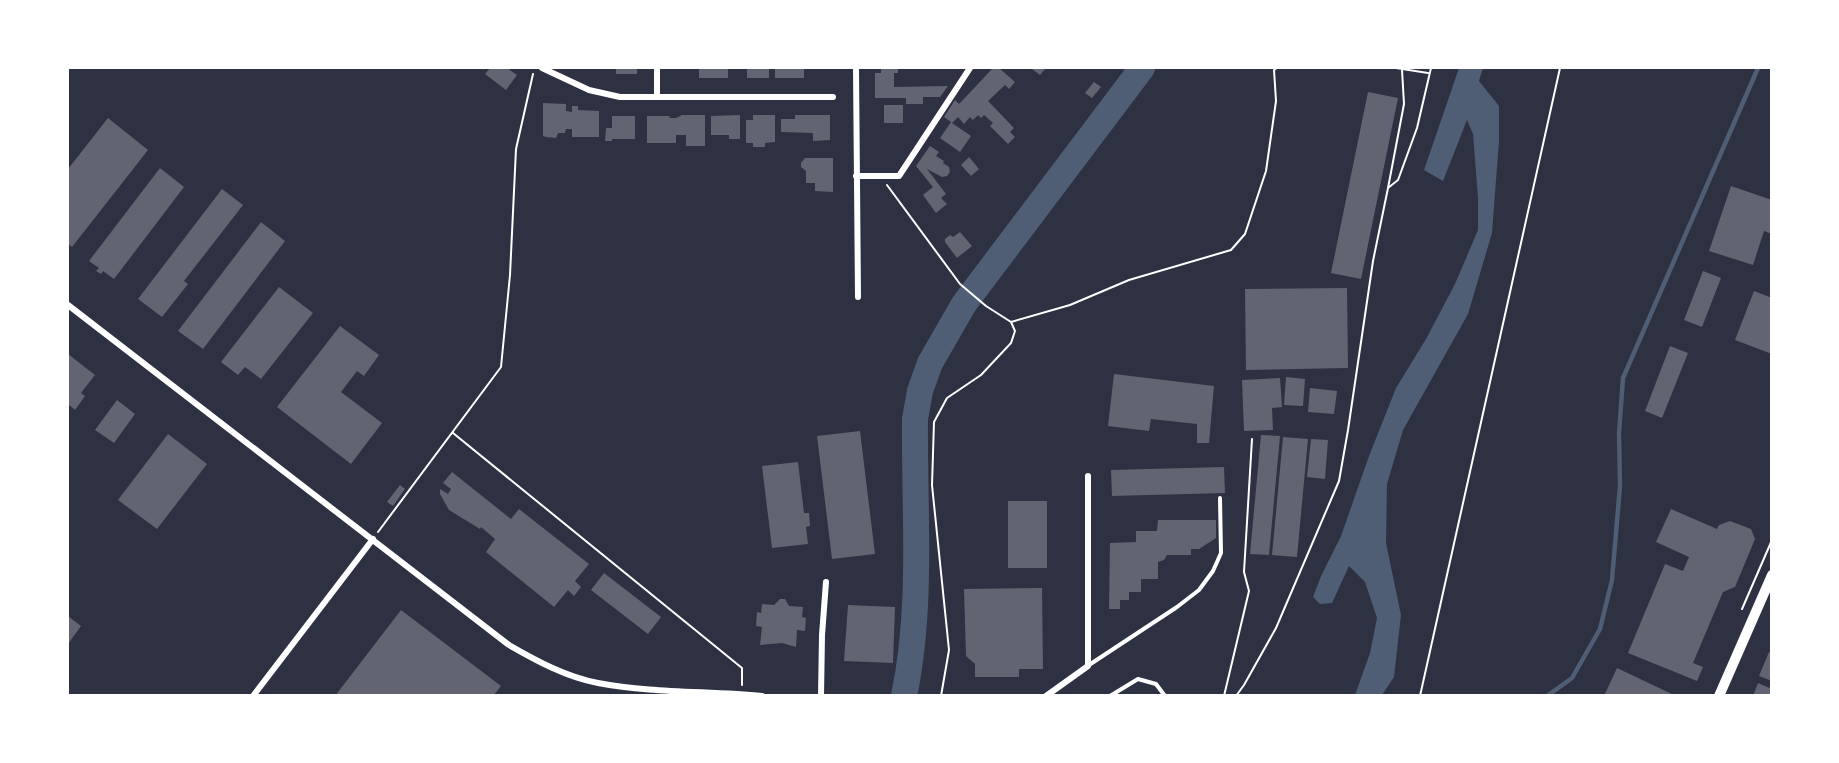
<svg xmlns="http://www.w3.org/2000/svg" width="1839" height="763" font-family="'IBM Plex Serif',serif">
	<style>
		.water { fill: #4f5d75 }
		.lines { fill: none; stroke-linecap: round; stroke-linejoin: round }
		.stream { stroke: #4f5d75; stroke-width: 4.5 }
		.river { stroke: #4f5d75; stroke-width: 26 }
		.building { fill: #626471 }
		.path { stroke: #fff; stroke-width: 2 }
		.service { stroke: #fff; stroke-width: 4 }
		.minor { stroke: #fff; stroke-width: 6 }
		.secondary { stroke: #fff; stroke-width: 10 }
	</style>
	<rect width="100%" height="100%" fill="#2d3142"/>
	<path class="water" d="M1459,68H1483L1479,81L1499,106V141L1492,233L1468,314L1403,430L1387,484L1386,543L1401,615L1394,677L1382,695H1355L1370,653L1377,618L1365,582L1349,566L1332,603L1320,604L1313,597L1321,576L1341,536L1369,456L1396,388L1426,339L1455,284L1478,230V198L1473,134L1467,120L1443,181L1424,170Z"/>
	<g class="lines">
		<path class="stream" d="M1547,696L1572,678L1600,629L1612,580L1620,486L1619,433L1623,378L1758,68"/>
		<path class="river" d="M904,696C923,605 914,511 915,419L920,391L930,363L964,304L1142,68"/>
	</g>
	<path class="building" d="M490,68H507L517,75L506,90L485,74Z
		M616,68H637V74H616Z
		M699,68H728V78H699Z
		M747,68H769V78H747Z
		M775,68H804V78H775Z
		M881,68H898V73H894V87L948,86L940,97H923V104H906V98H875V73H881Z
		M993,68H999L1015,82L1009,89L1005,85L988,101L1014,128L1010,132L1015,137L1008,144L990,126L993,123L984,115L981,118L978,115L973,120L970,117L964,124L958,117L952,123L971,136L960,152L940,138L951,122L944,117L955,100L959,104Z
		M1033,68H1046L1040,75L1032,69Z
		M1094,82L1101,87L1092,98L1085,93Z
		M1368,92L1398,98L1361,279L1331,273Z
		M543,103L566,104V111L572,112V106H578V110L599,111V137H572V129H566L565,133H558L556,138L546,137L543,136Z
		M884,105H903V123H884Z
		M682,115H705V146H686V135H676V143H647V116H670L669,118H676Z
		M740,115V139H729V135H711V116Z
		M753,115H775V142L765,143V147H753V143H746V120H753Z
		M795,115H830V140L813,141V133L781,132V119H795Z
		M612,116H635V139H612V141H605L606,128H612Z
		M108,118L148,150L72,247L68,244V169Z
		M930,146L939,152L936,156L944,161L943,163L949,167L950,172L947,176L942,177L927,169L946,194L941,198L947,204L936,213L923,195L933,187L916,166Z
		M969,157L979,169L971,176L961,165Z
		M805,158H833V192L815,191V183H806V171L801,167V163Z
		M160,168L184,187L114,279L103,271L101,274L96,271L99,268L89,261Z
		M1731,186L1772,200V234L1764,231L1753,265L1709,251Z
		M222,189L243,205L184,281L188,284L162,317L138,299Z
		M261,222L285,241L203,349L178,331Z
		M960,232L972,246L957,258L945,242V239L950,235L953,237Z
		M1703,271L1721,278L1702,327L1684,320Z
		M279,287L313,313L261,379L245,367L238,375L221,362Z
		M1347,288L1348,368L1246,370L1245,289Z
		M1754,291L1772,298V354L1735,340Z
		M340,326L379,355L364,376L357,371L341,392L382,423L351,464L277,407Z
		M1670,346L1688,353L1662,418L1645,411Z
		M68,354L95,375L81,393L85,396L75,410L68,404Z
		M1114,374L1214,386L1209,443H1197V424L1151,419L1149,431L1108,426Z
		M1286,377L1305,379L1303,406L1284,405Z
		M1280,378L1282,407L1272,408L1273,430L1244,431L1242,380Z
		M1310,388L1337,391L1334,414L1308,412Z
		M117,400L135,414L114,443L95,430Z
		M860,431L875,554L832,559L817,436Z
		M168,434L207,464L157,529L118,500Z
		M1261,435L1280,436L1269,555L1250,554Z
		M1283,437L1308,439L1297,557L1272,555Z
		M1311,439L1328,440L1325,479L1307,477Z
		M798,462L804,513H809L810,526L806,527L808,544L772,548L762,466Z
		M1224,467L1225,493L1112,496L1111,470Z
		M452,472L511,519L519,509L589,564L575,581L581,587L574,596L568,590L554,607L486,552L495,539L481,527L480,529L449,510L440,494V489L448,494L451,489L443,483Z
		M400,485L405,489L393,506L387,502Z
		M1008,501H1047V568H1008Z
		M1671,509L1717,529L1719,525L1730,521L1751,529L1755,539L1735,587L1723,592L1693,663L1703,667L1697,681L1628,653L1665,564L1683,571L1689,557L1656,542Z
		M1158,520H1216V538L1199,549H1191V555H1167L1164,560L1158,562V579H1141V592H1129V600H1120V609H1109L1110,543L1136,542V531H1157Z
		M604,573L661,617L648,634L591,590Z
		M1042,588L1043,669H1019V677H975V664L966,656L964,589Z
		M780,599H785L789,606L803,607L802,617L806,618L805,631L797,630L796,647L782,643L760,645L762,627L756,626L757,612L761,613L762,604L774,605Z
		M848,605L895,607L893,663L844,661Z
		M401,610L501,686L493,696H335Z
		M68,616L81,626L68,644Z
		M1769,652L1772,653V681L1759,676Z
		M1617,668L1676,696H1604Z
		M1758,683L1772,689V696H1753Z"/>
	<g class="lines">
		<path class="path" d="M1396,68L1428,73
			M887,185L960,284L986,306L1011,322L1015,331L1011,343L981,375L947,398L934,422L932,485L949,650L941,696
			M1388,188L1404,104L1402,70
			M1011,322L1070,305L1129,280L1231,250L1245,234L1266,171L1276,101L1274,70L1277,68
			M453,433L742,668V685
			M378,532L501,367L510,275L516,149L533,74
			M1742,609L1772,540
			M1224,696L1249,591L1244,572L1252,439
			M1236,696L1244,685L1276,628L1339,481L1348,430L1373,261L1388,188L1398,180L1417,128L1431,68
			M1420,696L1560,68"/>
		<path class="service" d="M1089,665L1177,607L1199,590L1213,571L1221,553L1220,498
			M1110,696L1138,679L1156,684L1165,696"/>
		<path class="minor" d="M542,68L589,90L620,97H833
			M657,68V97
			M856,68L858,297
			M856,176H899L970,68
			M68,305L509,645C537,661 566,677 598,683C651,693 708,691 762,696
			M253,696L373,539
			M821,696L822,635L826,582
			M1046,696L1088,666V476"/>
		<path class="secondary" d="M1719,696L1772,575"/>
	</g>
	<rect width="1839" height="763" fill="none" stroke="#ffffff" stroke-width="138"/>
</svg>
